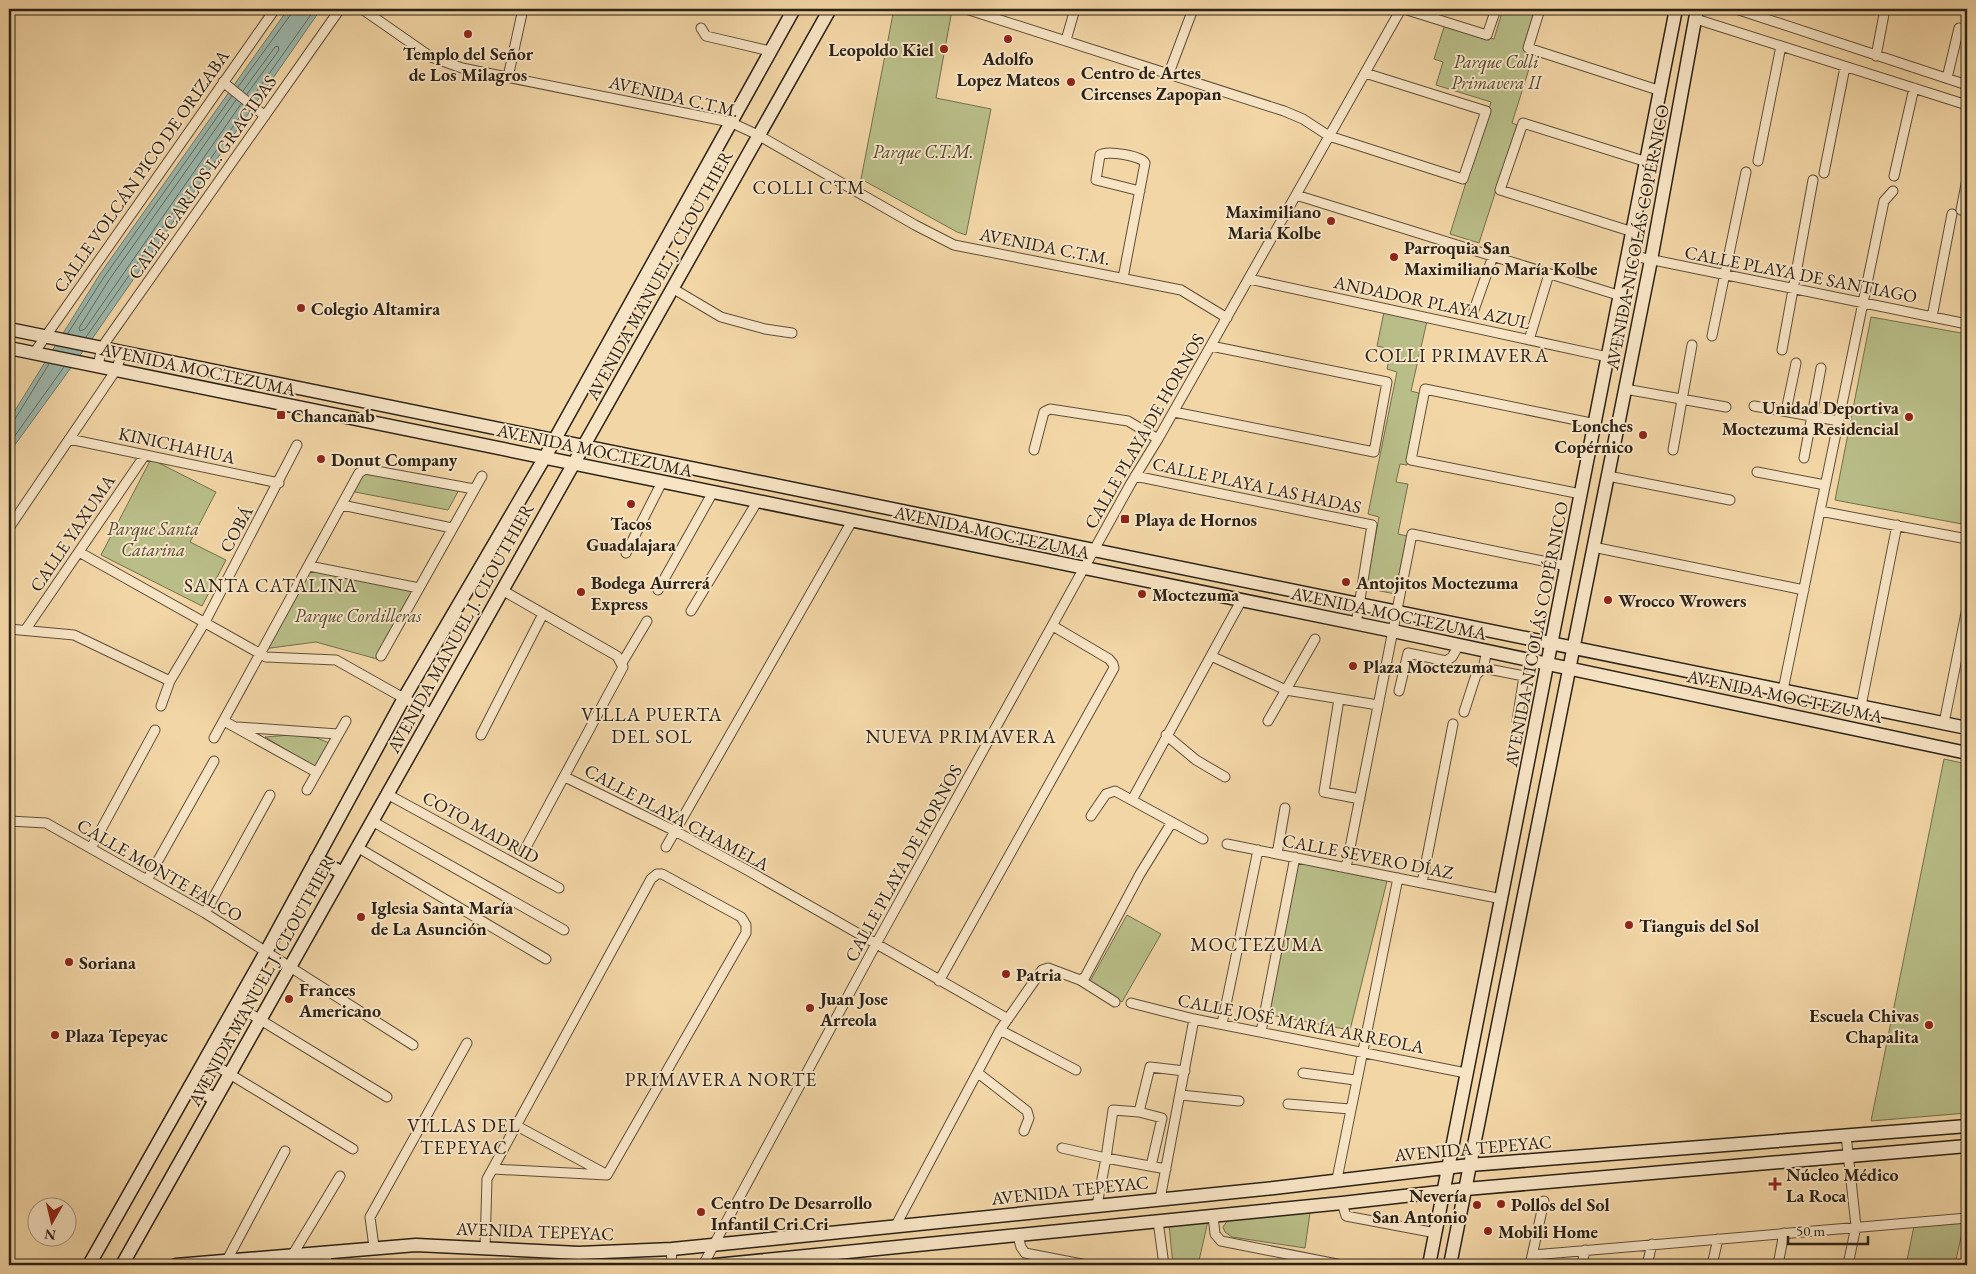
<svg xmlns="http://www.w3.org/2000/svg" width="1976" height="1274" font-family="'EB Garamond',serif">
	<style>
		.green { fill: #b9be88; stroke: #727050 }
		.water { fill: #9cb8ad; stroke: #6f7c71 }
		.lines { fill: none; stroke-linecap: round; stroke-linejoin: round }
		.shore { stroke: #646d62; stroke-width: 1 }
		.street-casing { stroke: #5d4f3b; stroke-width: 11 }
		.secondary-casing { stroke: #2b2217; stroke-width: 15 }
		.street { stroke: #f7e4c5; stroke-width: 9 }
		.secondary { stroke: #f7e4c5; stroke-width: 12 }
		.poi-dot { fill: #8f2418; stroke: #f7e4c5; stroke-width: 2 }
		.labels { text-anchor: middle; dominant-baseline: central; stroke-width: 4; stroke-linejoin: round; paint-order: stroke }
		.poi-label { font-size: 18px; font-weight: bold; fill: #2b2217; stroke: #f7e4c5; text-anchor: start }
		.park-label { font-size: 18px; font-style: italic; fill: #4e4933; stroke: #f7e4c5 }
		.street-label { font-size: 18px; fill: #2b2217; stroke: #f7e4c5 }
		.neighbourhood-label { font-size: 19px; letter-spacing: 1px; fill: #2b2217; stroke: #f7e4c5 }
	</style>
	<rect width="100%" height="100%" fill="#f3d6a6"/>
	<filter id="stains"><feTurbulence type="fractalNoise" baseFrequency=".004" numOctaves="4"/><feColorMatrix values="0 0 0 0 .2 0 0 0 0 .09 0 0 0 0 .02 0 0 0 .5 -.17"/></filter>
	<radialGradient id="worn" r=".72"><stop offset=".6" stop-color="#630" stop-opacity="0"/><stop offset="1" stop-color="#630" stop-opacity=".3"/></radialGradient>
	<path class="green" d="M894,9L952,10L936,98L991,109L966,235L957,232L861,179Z
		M1503,9H1536L1523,49L1534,53L1512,123L1517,125L1479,243L1450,234L1491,102L1436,85L1443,62L1434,59L1445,24L1494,39Z
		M1384,312L1427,321L1411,391L1422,394L1407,465L1400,464L1396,482L1408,484L1398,534L1407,536L1395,594L1366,588L1379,517L1368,514L1397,372L1387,369L1391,349L1377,346Z
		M1871,317L1967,334V525L1835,500Z
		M151,459L216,492L190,542L226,560L202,606L101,555Z
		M365,469L461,486L448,510L350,491Z
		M309,566L419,588L377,659L316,642L263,649Z
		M291,735L317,738L329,743L316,768L265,737Z
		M1944,759L1967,764V1113L1871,1121Z
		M1294,862L1387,881L1350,1030L1265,1014Z
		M1127,915L1161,934L1122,1002L1089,983Z
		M1310,1213L1305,1248L1232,1237L1225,1232L1223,1227L1230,1217Z
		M1208,1221L1198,1265H1173L1169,1225Z
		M1964,1223L1955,1265H1906L1914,1226Z"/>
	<path class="water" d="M288,9H321L94,336L9,453V420L100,274Z"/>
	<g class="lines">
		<path class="shore" d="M238,87L291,14L292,9
			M243,91L275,47L278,46L279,50L247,94
			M252,98L315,9
			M236,100L109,280L79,328L80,331L85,329L241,104
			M68,333L104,277L232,96
			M86,337L246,108
			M9,422L15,419L49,364
			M9,444L64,367"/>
		<defs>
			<path id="street" d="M362,9L431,57L462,68L730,122L758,135L915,225L954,245L1181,290L1227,318
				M966,9L1284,111L1303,119L1329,136L1463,179L1486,111L1365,73
				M1404,9L1487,35L1496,9
				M1540,9L1528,48L1661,91
				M1736,9L1967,85
				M1696,19L1967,105
				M701,28L706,36L770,51
				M1066,40L1075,9
				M1876,56L1885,9
				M1169,73L1193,9
				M508,77L523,9
				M1947,78L1959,28
				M223,82L265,116
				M1758,161L1781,46
				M1824,173L1845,67
				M1894,176L1914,88
				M1296,195L1621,296
				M1961,210L1967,179
				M1633,232L1500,190L1523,123L1647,162
				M1629,255L1967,324
				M1123,278L1145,163C1142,156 1107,150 1100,155L1096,180L1140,191
				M1249,279L1608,357
				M672,288L721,317L765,329L792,333
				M1474,310L1493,256
				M1932,317L1952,214
				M1712,336L1746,172
				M1529,340L1549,274
				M1782,350L1813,180
				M34,353L275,9
				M98,366L102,347L340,9
				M1625,389L1726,407
				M1754,406L1839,421
				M1786,411L1796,363
				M1174,412L1374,452L1387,382L1211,346
				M69,439L279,483
				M1034,450L1044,412L1050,409L1128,421L1158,439
				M1673,450L1692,345
				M1804,458L1821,368
				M1757,472L1825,485
				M1135,476L1372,525L1356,624
				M1608,476L1730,500
				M1581,494L1411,460L1425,389L1596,424
				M342,505L452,528
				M1820,511L1967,539
				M9,528L116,370L123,351
				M1593,547L1804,590
				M79,552L266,657L336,660L432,714
				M626,553L662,482
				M309,566L419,588
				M502,590L617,656L623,667L524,851
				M658,590L713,492
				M691,611L757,502
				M9,629L74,635L170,681
				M26,629L145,455
				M1487,651L1483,668L1524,676L1517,721
				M381,656L482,476
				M1211,656L1286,690L1378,705
				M622,663L647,621
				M1783,690L1884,201L1893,191
				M1399,691L1408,653L1446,661L1452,657L1459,645
				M1339,699L1324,792L1360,799
				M161,706L170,681L205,622L297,445
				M1861,706L1897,525
				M1464,712L1476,675L1483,668
				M224,721L316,772
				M1268,721L1315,639
				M1944,723L1967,608
				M238,727L338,734
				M481,735L543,614
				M1166,735L1196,760L1225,777
				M214,738L359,473L365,469L474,489
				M565,777L675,831L747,870L1008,1019
				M307,790L346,721
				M387,794L559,888
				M1132,800L1241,601
				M1091,816L1106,794L1115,791L1203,839
				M9,821L46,823L205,913L413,1045
				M372,821L564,930
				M1227,844L1502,899
				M357,847L546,959
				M666,847L852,521
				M91,848L155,730
				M1277,854L1285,808
				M1346,868L1412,534L1567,566
				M147,880L214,761
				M1422,883L1453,724
				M205,913L270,795
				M1080,980L1085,977L1140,874L1172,822
				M939,981L1114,668L1113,664L1109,659L1053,626
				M1131,1003L1194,1019L1466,1073
				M236,1005L387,1097
				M1222,1024L1258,850
				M1000,1030L1076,1070
				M1261,1032L1295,857
				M205,1059L353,1149
				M978,1073L1027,1111L1029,1118L1024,1131
				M1303,1073L1355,1080
				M1181,1095L1239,1101
				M1288,1104L1350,1109
				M1139,1112L1162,1118L1151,1166
				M517,1126L604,1173
				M1846,1135L1856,1226L1848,1265
				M1062,1148L1106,1158L1097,1205
				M493,1169L607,1175
				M1166,1169L1106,1158L1113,1110L1139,1112L1150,1067L1185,1071
				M1337,1179L1398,878
				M1160,1199L1194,1019
				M1342,1203L1346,1216L1436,1233
				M1213,1216L1215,1234L1221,1241L1342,1265
				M1158,1221L1164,1265
				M896,1225L1000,1030L1042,970L1048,968L1080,980L1115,1002
				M1018,1236L1021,1247L1025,1253L1087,1265
				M374,1247L370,1217L467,1043
				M485,1248L487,1179L651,879L657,874H662L741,917L746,925V933L607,1175
				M326,1252L327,1265
				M293,1254L340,1176
				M1533,1255L1967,1218
				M227,1260L285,1151
				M671,1265L672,1249
				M703,1265L876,944L1131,483L1158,439L1401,9
				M1530,1265L1544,1201
				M1582,1265L1585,1250
				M1647,1265L1652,1244
				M1712,1265L1718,1239
				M1778,1265L1784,1233"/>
			<path id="secondary" d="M9,329L1967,728
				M9,348L1393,631L1967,753
				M316,859L343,873
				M190,1086L215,1099
				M89,1265L267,950L404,698L545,457L794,9
				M122,1265L830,9
				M176,1265L416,1245L579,1253L672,1249L1274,1188L1470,1165L1967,1126
				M715,1265L1342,1203L1466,1189L1967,1146
				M1429,1265L1676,9
				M1450,1265L1651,260L1697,9"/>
		</defs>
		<use href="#street" class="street-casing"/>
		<use href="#secondary" class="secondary-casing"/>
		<use href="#street" class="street"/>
		<use href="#secondary" class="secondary"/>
	</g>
	<g class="poi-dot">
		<circle cx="468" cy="34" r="5"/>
		<circle cx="1008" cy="39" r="5"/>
		<circle cx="944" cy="49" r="5"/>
		<circle cx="1071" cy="82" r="5"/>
		<circle cx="1331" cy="221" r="5"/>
		<circle cx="1394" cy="257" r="5"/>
		<circle cx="301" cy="308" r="5"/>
		<rect x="276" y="410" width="10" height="10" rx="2.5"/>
		<circle cx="1909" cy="417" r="5"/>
		<circle cx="1643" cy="435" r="5"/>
		<circle cx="321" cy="459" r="5"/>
		<circle cx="631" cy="504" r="5"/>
		<rect x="1120" y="514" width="10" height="10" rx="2.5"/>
		<circle cx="1346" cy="582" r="5"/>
		<circle cx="581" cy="592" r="5"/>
		<circle cx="1142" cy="594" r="5"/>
		<circle cx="1608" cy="600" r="5"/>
		<circle cx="1353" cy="666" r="5"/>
		<circle cx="361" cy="917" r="5"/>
		<circle cx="1629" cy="925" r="5"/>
		<circle cx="69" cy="962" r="5"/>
		<circle cx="1006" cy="974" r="5"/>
		<circle cx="289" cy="999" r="5"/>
		<circle cx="810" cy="1008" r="5"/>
		<circle cx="1929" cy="1025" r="5"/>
		<circle cx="55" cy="1035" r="5"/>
		<path d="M1772.5 1176.5h5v5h5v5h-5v5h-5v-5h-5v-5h5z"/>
		<circle cx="1501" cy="1204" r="5"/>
		<circle cx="1477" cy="1205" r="5"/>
		<circle cx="701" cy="1212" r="5"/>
		<circle cx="1488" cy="1231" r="5"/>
	</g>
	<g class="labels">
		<g class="poi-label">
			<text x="934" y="49" text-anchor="end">Leopoldo Kiel</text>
			<text x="468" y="53" text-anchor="middle">Templo del Señor<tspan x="468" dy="21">de Los Milagros</tspan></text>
			<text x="1008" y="58" text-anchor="middle">Adolfo<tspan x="1008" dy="21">Lopez Mateos</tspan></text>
			<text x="1081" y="72">Centro de Artes<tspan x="1081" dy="21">Circenses Zapopan</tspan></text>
			<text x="1321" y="211" text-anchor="end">Maximiliano<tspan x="1321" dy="21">Maria Kolbe</tspan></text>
			<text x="1404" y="247">Parroquia San<tspan x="1404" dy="21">Maximiliano María Kolbe</tspan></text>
			<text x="311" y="308">Colegio Altamira</text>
			<text x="1899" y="407" text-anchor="end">Unidad Deportiva<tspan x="1899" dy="21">Moctezuma Residencial</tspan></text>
			<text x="291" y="415">Chancanab</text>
			<text x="1633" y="425" text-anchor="end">Lonches<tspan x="1633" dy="21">Copérnico</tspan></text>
			<text x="331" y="459">Donut Company</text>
			<text x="1135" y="519">Playa de Hornos</text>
			<text x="631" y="523" text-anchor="middle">Tacos<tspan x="631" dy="21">Guadalajara</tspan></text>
			<text x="591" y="582">Bodega Aurrerá<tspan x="591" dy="21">Express</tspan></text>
			<text x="1356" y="582">Antojitos Moctezuma</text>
			<text x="1152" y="594">Moctezuma</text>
			<text x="1618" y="600">Wrocco Wrowers</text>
			<text x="1363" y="666">Plaza Moctezuma</text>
			<text x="371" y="907">Iglesia Santa María<tspan x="371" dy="21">de La Asunción</tspan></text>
			<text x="1639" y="925">Tianguis del Sol</text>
			<text x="79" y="962">Soriana</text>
			<text x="1016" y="974">Patria</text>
			<text x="299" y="989">Frances<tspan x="299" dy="21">Americano</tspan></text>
			<text x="820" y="998">Juan Jose<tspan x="820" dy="21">Arreola</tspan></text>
			<text x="1919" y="1015" text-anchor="end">Escuela Chivas<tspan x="1919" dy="21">Chapalita</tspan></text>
			<text x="65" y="1035">Plaza Tepeyac</text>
			<text x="1786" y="1174">Núcleo Médico<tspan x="1786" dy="21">La Roca</tspan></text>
			<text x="1467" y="1195" text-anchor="end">Nevería<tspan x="1467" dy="21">San Antonio</tspan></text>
			<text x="711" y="1202">Centro De Desarrollo<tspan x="711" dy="21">Infantil Cri Cri</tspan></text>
			<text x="1511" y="1204">Pollos del Sol</text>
			<text x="1498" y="1231">Mobili Home</text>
		</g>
		<g class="park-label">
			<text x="1496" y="61">Parque Colli<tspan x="1496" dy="21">Primavera II</tspan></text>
			<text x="923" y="151">Parque C.T.M.</text>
			<text x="153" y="528">Parque Santa<tspan x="153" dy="21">Catarina</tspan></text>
			<text x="358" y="615">Parque Cordilleras</text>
		</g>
		<g class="street-label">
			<text transform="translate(674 96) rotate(13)">AVENIDA C.T.M.</text>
			<text transform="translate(141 171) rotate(-55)">CALLE VOLCÁN PICO DE ORIZABA</text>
			<text transform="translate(202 177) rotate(-55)">CALLE CARLOS L. GRACIDAS</text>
			<text transform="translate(1637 237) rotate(-79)">AVENIDA NICOLÁS COPÉRNICO</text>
			<text transform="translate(1045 246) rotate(11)">AVENIDA C.T.M.</text>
			<text transform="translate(1801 274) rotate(11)">CALLE PLAYA DE SANTIAGO</text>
			<text transform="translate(659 275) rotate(-61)">AVENIDA MANUEL J. CLOUTHIER</text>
			<text transform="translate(1432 302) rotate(12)">ANDADOR PLAYA AZUL</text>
			<text transform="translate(198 369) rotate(12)">AVENIDA MOCTEZUMA</text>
			<text transform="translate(1144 431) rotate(-60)">CALLE PLAYA DE HORNOS</text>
			<text transform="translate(177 445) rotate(12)">KINICHAHUA</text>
			<text transform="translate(595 450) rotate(12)">AVENIDA MOCTEZUMA</text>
			<text transform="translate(1257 485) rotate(12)">CALLE PLAYA LAS HADAS</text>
			<text transform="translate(236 529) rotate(-62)">COBÁ</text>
			<text transform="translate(992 532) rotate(12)">AVENIDA MOCTEZUMA</text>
			<text transform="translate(72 533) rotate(-56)">CALLE YAXUMA</text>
			<text transform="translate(1389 613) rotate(12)">AVENIDA MOCTEZUMA</text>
			<text transform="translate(460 628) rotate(-61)">AVENIDA MANUEL J. CLOUTHIER</text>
			<text transform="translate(1536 634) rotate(-79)">AVENIDA NICOLÁS COPÉRNICO</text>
			<text transform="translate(1785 696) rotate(12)">AVENIDA MOCTEZUMA</text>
			<text transform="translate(677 817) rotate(28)">CALLE PLAYA CHAMELA</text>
			<text transform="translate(481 827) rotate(29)">COTO MADRID</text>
			<text transform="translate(1368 856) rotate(11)">CALLE SEVERO DÍAZ</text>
			<text transform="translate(903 863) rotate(-61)">CALLE PLAYA DE HORNOS</text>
			<text transform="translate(160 870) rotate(30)">CALLE MONTE FALCO</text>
			<text transform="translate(261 981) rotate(-61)">AVENIDA MANUEL J. CLOUTHIER</text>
			<text transform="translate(1301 1023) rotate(11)">CALLE JOSÉ MARÍA ARREOLA</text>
			<text transform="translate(1473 1148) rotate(-5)">AVENIDA TEPEYAC</text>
			<text transform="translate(1070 1190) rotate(-6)">AVENIDA TEPEYAC</text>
			<text transform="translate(535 1231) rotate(2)">AVENIDA TEPEYAC</text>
		</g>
		<g class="neighbourhood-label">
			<text x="809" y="187">COLLI CTM</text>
			<text x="1457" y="355">COLLI PRIMAVERA</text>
			<text x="271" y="585">SANTA CATALINA</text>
			<text x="652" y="714">VILLA PUERTA<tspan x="652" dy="22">DEL SOL</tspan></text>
			<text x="961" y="736">NUEVA PRIMAVERA</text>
			<text x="1257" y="944">MOCTEZUMA</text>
			<text x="721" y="1079">PRIMAVERA NORTE</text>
			<text x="464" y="1125">VILLAS DEL<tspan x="464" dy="22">TEPEYAC</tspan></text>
		</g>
	</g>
	<rect width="1976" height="1274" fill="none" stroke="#f3d6a6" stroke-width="30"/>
	<rect x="10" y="10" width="1956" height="1254" fill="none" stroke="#2b2217" stroke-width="2.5"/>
	<rect x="15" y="15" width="1946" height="1244" fill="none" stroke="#2b2217"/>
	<g transform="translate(52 1222) rotate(188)"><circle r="24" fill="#f7e4c5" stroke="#a5967f"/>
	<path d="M0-4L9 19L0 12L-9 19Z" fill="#8f2418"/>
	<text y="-8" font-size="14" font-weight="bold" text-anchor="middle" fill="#2b2217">N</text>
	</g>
	<path d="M1788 1236v8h80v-8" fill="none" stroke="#2b2217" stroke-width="2.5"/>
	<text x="1796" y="1236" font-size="15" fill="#2b2217" stroke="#f7e4c5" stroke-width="4" paint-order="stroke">50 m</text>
	<rect width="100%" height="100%" filter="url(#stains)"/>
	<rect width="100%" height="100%" fill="url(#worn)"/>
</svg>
